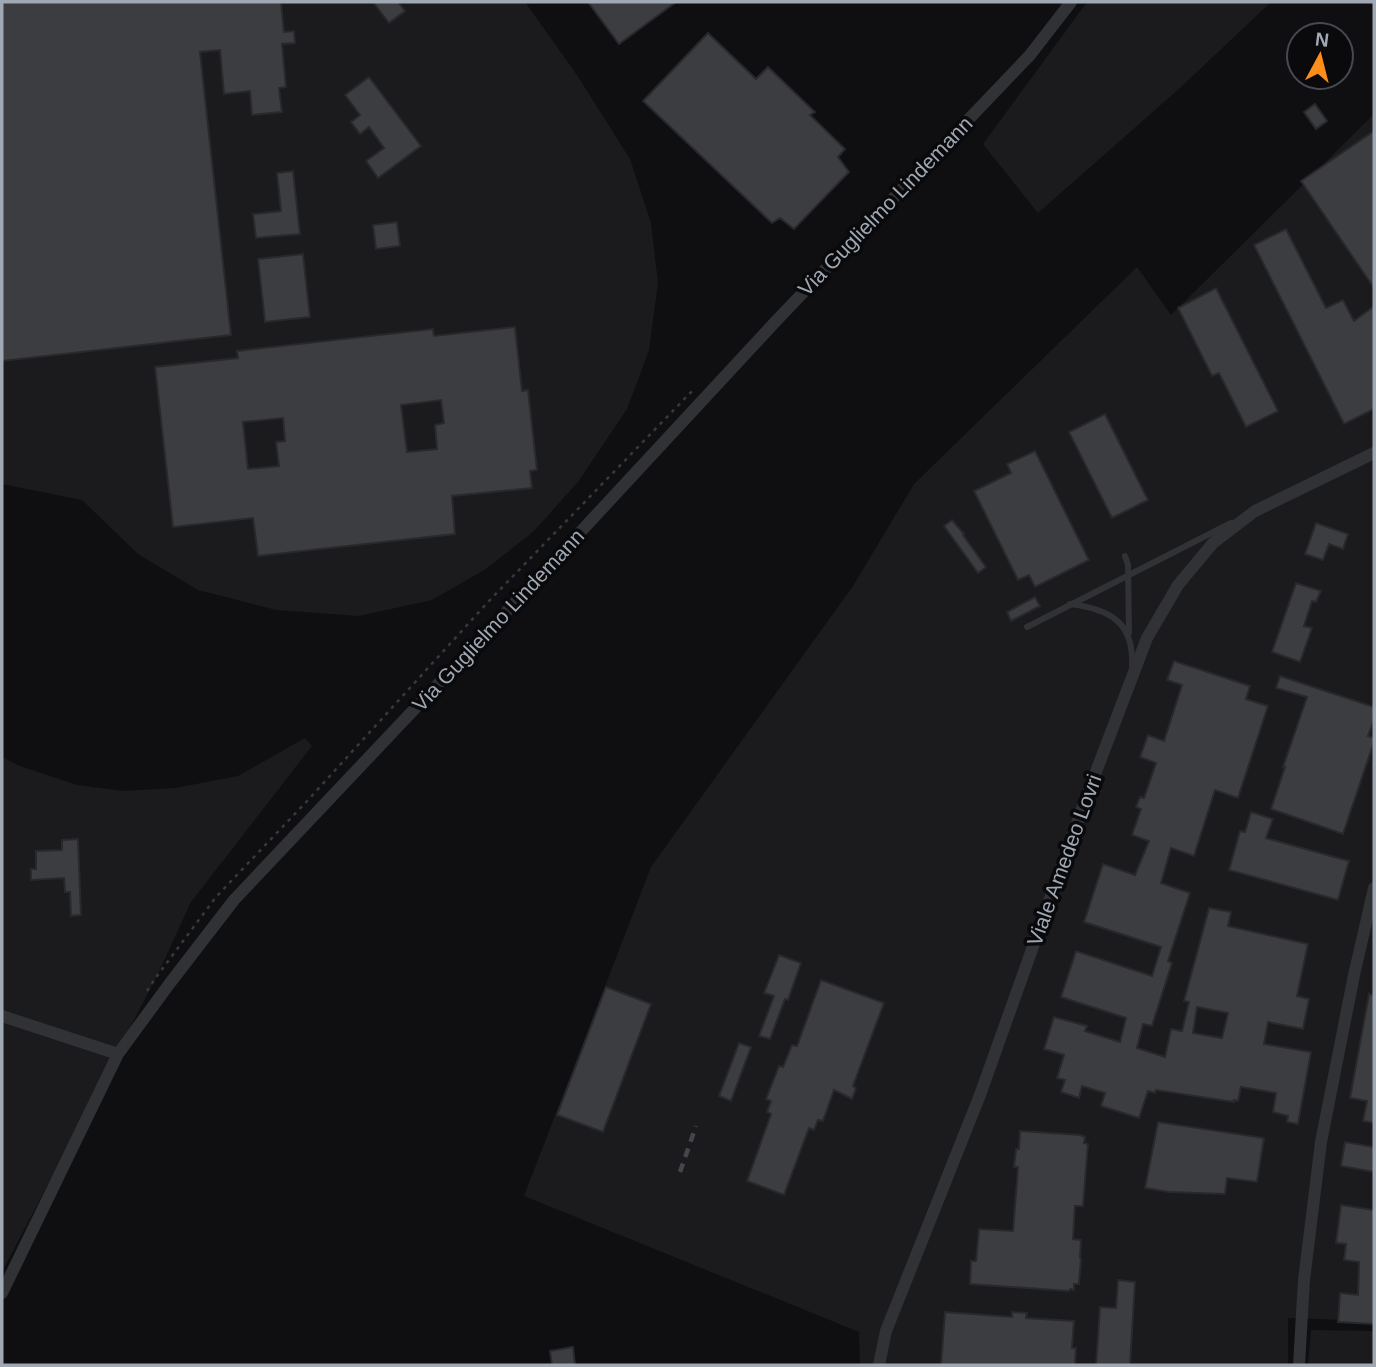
<svg xmlns="http://www.w3.org/2000/svg" width="1376" height="1367" font-family="Helvetica,sans-serif">
	<style>
		.built { fill: #1b1b1e }
		.building { fill: #3b3d41; stroke: #29292d; stroke-width: 2; fill-rule: evenodd }
		.lines { fill: none; stroke-linecap: round; stroke-linejoin: round }
		.path { stroke: #36393d; stroke-width: 2.5; stroke-dasharray: 3.5 5; stroke-linecap: butt }
		.lane { stroke: #303236; stroke-width: 6 }
		.street { stroke: #303236; stroke-width: 12 }
		.rail { stroke: #43464b; stroke-width: 4.5; stroke-dasharray: 9 7; stroke-linecap: butt }
		.labels { text-anchor: middle; dominant-baseline: central; stroke-width: 7; stroke-linejoin: round; paint-order: stroke }
		.street-label { font-size: 21px; fill: #9fa8b3; stroke: #0a0a0c }
	</style>
	<rect width="100%" height="100%" fill="#0f0f11"/>
	<path class="built" d="M2,2H525L577,75L630,159L651,223L658,283L649,350L627,409L578,482L534,531L486,569L432,600L359,616L276,610L198,590L138,554L82,500L2,484Z
		M1087,2H1271L1180,88L1038,213L983,144Z
		M1374,114V1321L1288,1318V1365H860L859,1332L524,1196L651,867L853,586L914,484L1137,267L1171,315Z
		M305,738L312,746L191,902L157,976L2,1272V757L20,766L77,785L123,791L175,788L238,776Z
		M1311,1330L1374,1331V1365H1308Z"/>
	<path class="building" d="M2,2H281L284,32L294,31L295,43L282,44L286,87L279,88L282,112L252,115L250,91L224,94L220,50L200,52L231,335L2,361Z
		M373,2H398L405,11L389,23Z
		M588,2H676L619,44Z
		M708,33L756,79L768,67L815,112L810,115L845,149L838,157L849,172L794,229L780,218L772,223L643,101Z
		M369,77L421,146L378,178L366,161L384,148L369,127L360,134L351,122L360,115L345,95Z
		M1315,104L1327,121L1316,129L1304,112Z
		M1374,131V288L1301,181Z
		M293,171L300,234L256,238L253,214L281,211L277,173Z
		M397,222L400,246L376,249L373,225Z
		M1286,229L1326,308L1343,300L1354,321L1374,306V409L1344,424L1254,245Z
		M303,254L310,317L265,322L258,259Z
		M1216,288L1278,411L1246,427L1219,373L1212,376L1178,308Z
		M515,327L522,391L528,390L537,470L530,471L532,488L452,496L455,534L258,556L253,518L173,527L155,367L238,358L237,351L433,329L434,336ZM441,400L444,423L435,425L437,449L407,452L401,405ZM283,418L285,441L276,442L279,466L248,469L243,422Z
		M1105,414L1148,500L1112,518L1069,432Z
		M1035,451L1089,560L1035,587L1029,575L1018,580L974,491L1011,473L1007,464Z
		M952,520L964,534L963,535L986,567L978,573L944,526Z
		M1316,523L1348,534L1343,549L1329,544L1323,560L1305,554Z
		M1296,583L1321,591L1316,602L1312,601L1304,626L1312,628L1300,662L1272,652Z
		M1035,597L1040,606L1011,621L1007,612Z
		M1174,661L1250,686L1246,699L1268,706L1238,798L1215,790L1194,856L1171,848L1161,883L1190,893L1168,961L1172,963L1152,1026L1143,1024L1137,1048L1165,1057L1171,1029L1182,1031L1189,1002L1184,1001L1209,908L1231,912L1228,926L1308,944L1297,996L1309,999L1303,1029L1268,1022L1264,1044L1311,1052L1298,1124L1287,1122L1288,1116L1273,1112L1276,1093L1241,1087L1238,1101L1234,1100V1102L1156,1090L1155,1093L1148,1091L1139,1118L1101,1106L1105,1093L1082,1086L1079,1098L1061,1092L1065,1080L1057,1078L1064,1055L1044,1049L1054,1017L1087,1026L1085,1031L1120,1042L1126,1018L1061,997L1076,951L1152,976L1161,947L1084,922L1103,864L1135,875L1149,841L1132,835L1141,809L1136,807L1140,797L1144,798L1156,763L1140,757L1148,735L1164,741L1182,685L1167,680ZM1197,1007L1228,1013L1222,1038L1193,1033Z
		M1280,676L1374,707V720L1368,736L1374,738V742L1343,834L1271,809L1285,767H1283L1307,697L1276,688Z
		M1251,812L1273,819L1266,838L1349,861L1338,900L1229,870L1240,831L1245,832Z
		M78,839L81,915L71,916L70,892H65L64,878L31,880V869H36V851L62,850V840Z
		M779,955L801,963L788,1000L785,999L770,1039L759,1036L774,996L764,993Z
		M821,980L884,1003L853,1086L856,1088L854,1094L852,1099L834,1090L823,1121L818,1120L814,1130L809,1128L784,1195L747,1181L771,1114L767,1112L771,1101L766,1099L779,1066L783,1067L792,1045L797,1046Z
		M606,987L651,1004L603,1132L557,1115Z
		M1369,994L1374,995V1123L1363,1121L1367,1101L1350,1098Z
		M739,1043L751,1047L731,1101L719,1096Z
		M1158,1122L1264,1138L1257,1182L1227,1178L1225,1194L1169,1192L1145,1188Z
		M1020,1131L1080,1135L1085,1137L1084,1143L1088,1144L1083,1206H1075L1073,1239L1081,1240L1080,1258L1081,1259L1079,1284H1074V1290L1070,1289L1069,1291L970,1284L971,1261H976L979,1229L1013,1231L1018,1167H1014L1016,1149H1019Z
		M1345,1142L1374,1147V1172L1341,1166Z
		M1341,1205L1374,1210V1324L1338,1322L1340,1293L1358,1295L1359,1262L1344,1260L1346,1244L1336,1243Z
		M1118,1280L1135,1282L1130,1365H1096L1100,1307L1116,1308Z
		M945,1312L1012,1317V1312L1027,1313L1026,1318L1074,1321L1072,1348H1076L1075,1365H941Z
		M573,1347L575,1365H552L550,1351Z"/>
	<g class="lines">
		<path class="path" d="M147,991L157,976L216,897L309,799L488,602L695,388"/>
		<path class="lane" d="M1125,556L1128,565L1129,633
			M1070,604C1111,609 1134,623 1132,666
			M1027,627L1231,523"/>
		<path class="street" d="M2,1016L118,1054
			M2,1293L118,1054L170,983L234,900L509,609L777,320L1030,55L1071,2
			M879,1365L886,1331L980,1095L1086,798L1147,638L1178,585L1213,543L1255,511L1374,453
			M1299,1365L1304,1280L1321,1142L1354,975L1374,888"/>
		<path class="rail" d="M680,1172L696,1126"/>
	</g>
	<g class="labels">
		<g class="street-label">
			<text transform="translate(885 206) rotate(-46)">Via Guglielmo Lindemann</text>
			<text transform="translate(498 620) rotate(-47)">Via Guglielmo Lindemann</text>
			<text transform="translate(1064 860) rotate(-70)">Viale Amedeo Lovri</text>
		</g>
	</g>
	<rect width="1376" height="1367" fill="none" stroke="#9fa8b3" stroke-width="7"/>
	<g transform="translate(1320 56) rotate(7)"><circle r="33" fill="#0a0a0c" stroke="#46494f" stroke-width="2"/>
	<path d="M0-5L12 26L0 18L-12 26Z" fill="#ff8d19"/>
	<text y="-10" font-size="19" font-weight="bold" text-anchor="middle" fill="#9fa8b3">N</text>
	</g>
</svg>
